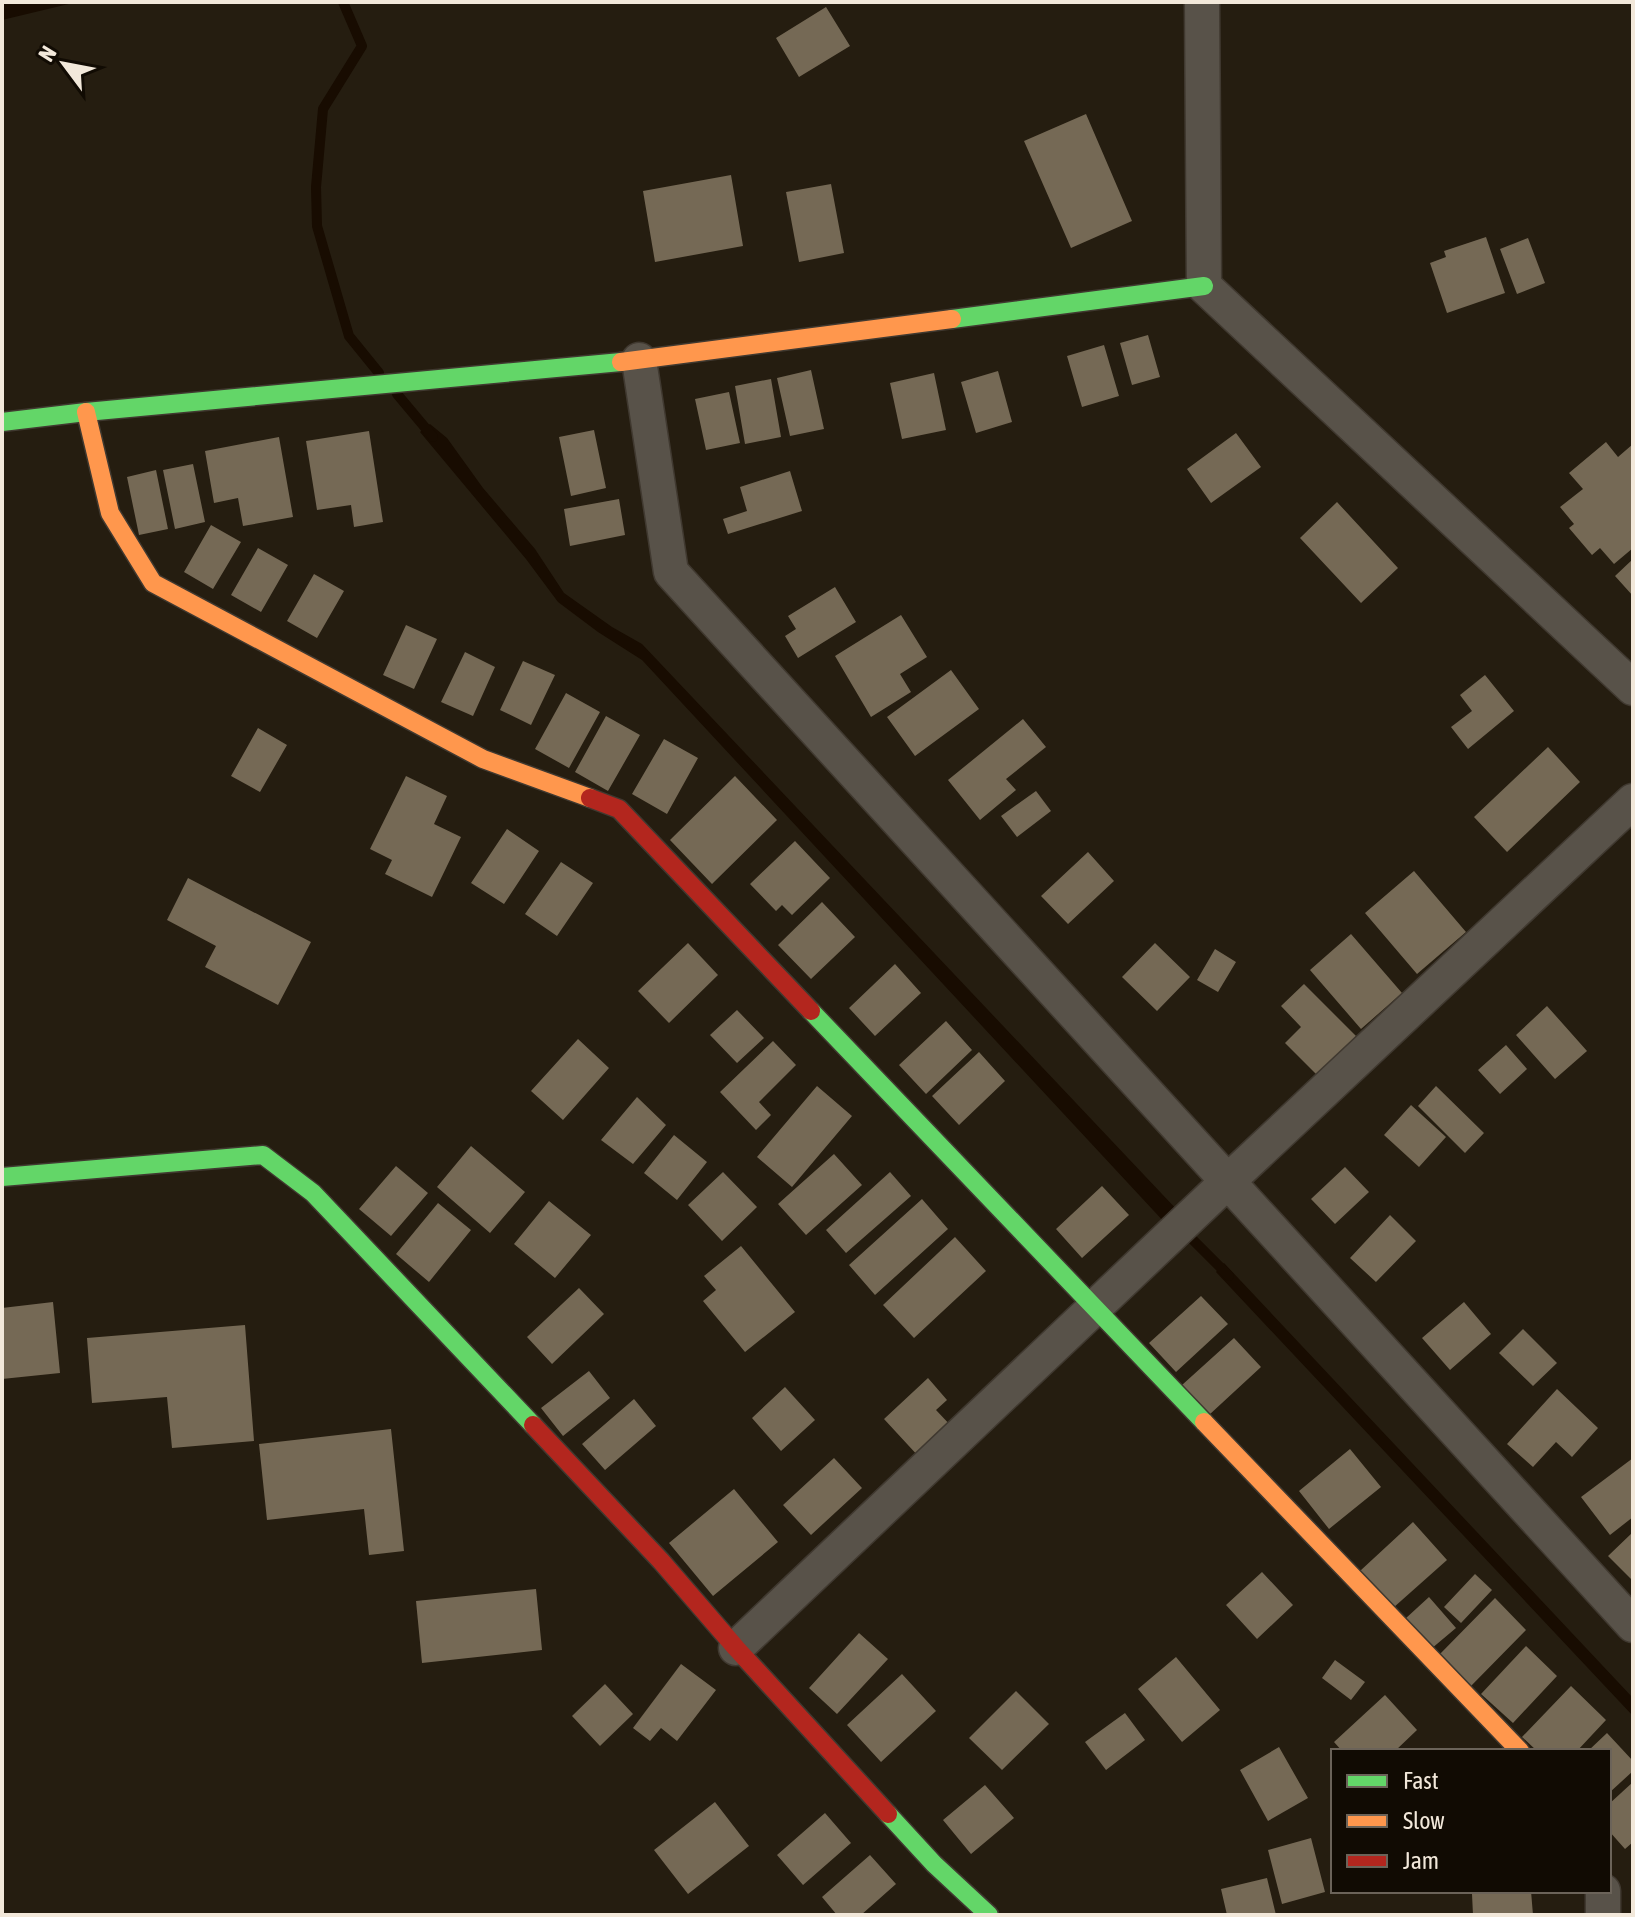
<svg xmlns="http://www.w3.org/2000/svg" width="1635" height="1917" font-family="'Asap Condensed',sans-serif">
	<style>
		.water { fill: #180c01 }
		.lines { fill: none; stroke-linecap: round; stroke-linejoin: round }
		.stream { stroke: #180c01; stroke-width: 10 }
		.building { fill: #756955 }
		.street-casing { stroke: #403930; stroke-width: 37 }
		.fast-casing { stroke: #403930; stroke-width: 21 }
		.slow-casing { stroke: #403930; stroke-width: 21 }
		.jam-casing { stroke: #403930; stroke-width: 21 }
		.street { stroke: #585249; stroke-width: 34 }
		.fast { stroke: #63d668; stroke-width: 18 }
		.slow { stroke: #ff974d; stroke-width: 18 }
		.jam { stroke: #b3261e; stroke-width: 18 }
	</style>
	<rect width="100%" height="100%" fill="#251d10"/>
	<path class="water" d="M2,2H77L2,20Z
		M430,424L447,438L483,488L535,549L564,593L612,627L642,644L1179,1212L1166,1224L642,660L598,632L558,602L526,559L420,432Z
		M1224,1263L1633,1698V1716L1216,1272Z"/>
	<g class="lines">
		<path class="stream" d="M343,2L362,46L323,109L316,187L317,226L349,336L379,373
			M397,394L433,437
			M1184,1231L1229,1276"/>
	</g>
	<path class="building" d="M826,7L850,46L799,77L776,38Z
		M1086,114L1132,221L1071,248L1024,141Z
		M731,175L743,246L655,262L643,191Z
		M831,184L844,253L799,262L786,192Z
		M1486,237L1505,293L1447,313L1430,263L1446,257L1444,251Z
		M1528,238L1545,283L1517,294L1500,249Z
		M1148,335L1160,377L1132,385L1120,343Z
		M1104,345L1119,396L1082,407L1067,356Z
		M811,370L824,429L790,436L777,378Z
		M998,371L1012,422L976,433L961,382Z
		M934,373L946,430L902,439L890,383Z
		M771,379L781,437L745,444L735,386Z
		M729,392L740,443L706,450L695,399Z
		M594,430L606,488L571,496L559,437Z
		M369,431L383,522L354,527L351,505L317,510L306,441Z
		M1236,433L1261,467L1211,503L1187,469Z
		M279,437L293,517L243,526L238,498L214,503L205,451Z
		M1606,442L1618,457L1633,444V548L1614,564L1600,548L1592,555L1569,528L1574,524L1560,507L1583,489L1569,473Z
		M193,464L205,522L175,529L163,470Z
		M156,470L168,529L139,535L127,477Z
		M790,471L802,511L728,534L723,519L747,511L740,487Z
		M619,499L625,535L570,546L564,509Z
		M1337,502L1398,568L1361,603L1300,538Z
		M211,525L241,542L213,589L184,572Z
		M258,548L288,565L261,612L231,595Z
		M1633,559V596L1615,576Z
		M314,574L344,591L317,638L287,621Z
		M835,587L856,622L798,658L785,636L796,629L788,616Z
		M901,615L927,657L900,674L911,692L871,717L835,656Z
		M406,625L437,639L414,689L383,675Z
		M465,652L495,667L473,716L441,702Z
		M523,661L555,675L531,725L500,710Z
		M951,670L979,709L915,756L887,717Z
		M1485,675L1514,711L1468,749L1451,727L1472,711L1460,695Z
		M566,693L600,712L569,768L535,749Z
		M606,716L640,735L608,791L575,772Z
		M1023,719L1046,747L1006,779L1016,790L980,820L948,780Z
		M258,728L287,745L260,792L231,776Z
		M664,739L698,758L667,814L632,794Z
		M1548,747L1580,782L1507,852L1474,817Z
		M406,776L447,796L434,824L461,837L432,897L385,874L392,860L370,849Z
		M735,776L777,820L712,884L670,840Z
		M1036,791L1051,811L1017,837L1001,816Z
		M507,829L539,851L504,904L471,883Z
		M795,841L830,878L792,915L782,905L776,911L750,884Z
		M1088,852L1114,881L1068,924L1041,896Z
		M561,862L593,883L557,936L525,914Z
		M1414,871L1466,932L1417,974L1365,913Z
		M188,878L311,942L278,1005L205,967L216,946L167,920Z
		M822,902L855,937L811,979L778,945Z
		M1351,934L1402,993L1361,1029L1310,970Z
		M688,943L718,975L669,1023L638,991Z
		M1155,943L1190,977L1157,1011L1122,977Z
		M1215,949L1236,962L1218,992L1197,980Z
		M895,964L921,993L875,1036L849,1008Z
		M1304,984L1356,1036L1317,1075L1285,1043L1301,1027L1281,1006Z
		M1547,1006L1587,1051L1555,1079L1516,1035Z
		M737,1010L764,1038L737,1063L710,1035Z
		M946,1021L972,1050L926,1094L899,1065Z
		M578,1039L609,1068L563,1120L531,1091Z
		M773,1041L796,1065L759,1102L771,1115L756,1130L720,1092Z
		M1506,1045L1527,1069L1500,1094L1478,1070Z
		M979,1052L1005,1081L959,1125L932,1096Z
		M817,1086L852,1116L792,1187L757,1157Z
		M1436,1086L1484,1133L1465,1153L1418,1106Z
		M637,1097L666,1125L633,1164L601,1140Z
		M1411,1105L1446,1137L1419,1167L1384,1135Z
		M674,1135L707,1162L677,1200L644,1173Z
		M471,1146L525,1192L490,1233L437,1187Z
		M834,1154L862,1185L806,1235L778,1204Z
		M396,1166L428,1193L391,1236L359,1209Z
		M1345,1167L1369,1192L1335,1224L1311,1199Z
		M723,1172L757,1207L722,1241L688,1205Z
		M890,1172L911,1196L846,1253L826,1230Z
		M1102,1186L1129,1215L1082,1258L1056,1229Z
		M922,1199L948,1229L875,1295L849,1265Z
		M549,1201L591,1235L555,1278L514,1244Z
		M438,1203L471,1230L429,1282L396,1254Z
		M1390,1215L1416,1241L1376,1282L1350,1258Z
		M955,1237L986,1271L914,1338L883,1305Z
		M741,1246L795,1312L745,1352L703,1301L716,1290L704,1276Z
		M579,1288L604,1314L552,1364L527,1337Z
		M1201,1296L1228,1324L1176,1372L1149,1343Z
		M53,1302L60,1373L2,1379V1308Z
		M1464,1302L1491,1334L1450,1370L1422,1338Z
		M245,1325L254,1441L172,1448L167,1397L92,1403L87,1338Z
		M1523,1329L1557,1363L1533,1386L1499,1353Z
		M1234,1338L1261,1367L1209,1415L1182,1385Z
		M589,1371L610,1398L563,1436L541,1408Z
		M928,1378L947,1400L936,1410L953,1428L920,1458L884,1419Z
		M785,1387L815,1420L781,1451L752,1418Z
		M1557,1389L1598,1428L1572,1457L1556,1442L1533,1467L1507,1444Z
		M634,1399L656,1426L605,1470L582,1444Z
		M391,1429L404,1551L369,1555L364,1509L267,1520L259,1444Z
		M1350,1449L1381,1487L1329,1529L1299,1491Z
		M834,1458L862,1488L811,1535L783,1505Z
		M1633,1458V1517L1610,1535L1581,1497Z
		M734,1489L778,1542L713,1596L669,1543Z
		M1413,1522L1447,1560L1393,1608L1360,1571Z
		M1633,1532V1581L1608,1556Z
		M1262,1572L1293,1605L1257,1639L1226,1605Z
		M1475,1574L1492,1590L1461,1623L1444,1607Z
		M536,1589L542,1650L422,1663L416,1601Z
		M1429,1597L1456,1628L1431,1649L1405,1619Z
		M1495,1598L1526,1630L1470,1687L1439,1655Z
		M859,1633L888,1659L837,1714L809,1688Z
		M1526,1646L1557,1676L1513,1723L1481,1694Z
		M1176,1657L1220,1710L1182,1742L1138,1689Z
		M1335,1660L1365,1682L1351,1700L1322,1678Z
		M681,1664L716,1690L677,1741L661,1728L650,1741L633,1728Z
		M902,1674L936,1711L881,1762L847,1725Z
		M605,1684L633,1714L600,1746L572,1716Z
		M1571,1686L1606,1720L1577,1751H1537L1522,1737Z
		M1016,1691L1049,1724L1002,1770L969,1738Z
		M1385,1695L1417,1730L1395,1751H1342L1334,1742Z
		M1125,1713L1145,1740L1106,1770L1085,1742Z
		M1607,1733L1633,1761V1771L1609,1793V1751H1588Z
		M1279,1747L1308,1798L1268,1821L1240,1770Z
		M1633,1782V1842L1625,1849L1609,1831V1804Z
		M985,1785L1014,1818L971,1854L943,1820Z
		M715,1802L749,1846L688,1894L654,1850Z
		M825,1813L851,1843L803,1885L777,1855Z
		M1311,1838L1325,1892L1282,1904L1268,1850Z
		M870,1855L896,1884L861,1915H837L822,1897Z
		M1267,1878L1276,1915H1227L1221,1889Z
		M1504,1891H1531L1533,1915H1473L1472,1894Z"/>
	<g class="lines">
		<defs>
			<path id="street" d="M1202,2L1204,286L1633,688
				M639,360L671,572L1633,1625
				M736,1648L1227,1182L1633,801
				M1603,1891V1915"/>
			<path id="fast" d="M952,319L1204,286
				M2,422L86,412L621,362
				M811,1011L1204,1422
				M2,1177L263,1155L313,1193L533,1425
				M888,1814L934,1864L989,1915"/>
			<path id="slow" d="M621,362L952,319
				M86,412L110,513L153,583L483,759L590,798
				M1204,1422L1520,1751"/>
			<path id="jam" d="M590,798L619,809L811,1011
				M533,1425L661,1561L736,1648L888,1814"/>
		</defs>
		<use href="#street" class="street-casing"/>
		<use href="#fast" class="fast-casing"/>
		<use href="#slow" class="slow-casing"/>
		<use href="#jam" class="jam-casing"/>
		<use href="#street" class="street"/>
		<use href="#fast" class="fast"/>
		<use href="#slow" class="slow"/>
		<use href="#jam" class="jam"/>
	</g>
	<rect width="1635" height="1917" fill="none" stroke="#f2e8da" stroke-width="8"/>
	<rect x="1331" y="1749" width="280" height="144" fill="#110b03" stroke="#6b6359" stroke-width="2"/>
	<rect x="1347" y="1775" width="40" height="12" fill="#63d668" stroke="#6b6359" stroke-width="2"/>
	<text x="1403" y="1789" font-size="24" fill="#f2e8da">Fast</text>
	<rect x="1347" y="1815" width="40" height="12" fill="#ff974d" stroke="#6b6359" stroke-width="2"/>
	<text x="1403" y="1829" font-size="24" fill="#f2e8da">Slow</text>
	<rect x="1347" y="1855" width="40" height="12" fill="#b3261e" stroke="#6b6359" stroke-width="2"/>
	<text x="1403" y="1869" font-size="24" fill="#f2e8da">Jam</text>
	<g transform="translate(64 64) rotate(302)" stroke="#110b03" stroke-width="6" paint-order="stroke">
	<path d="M0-6L14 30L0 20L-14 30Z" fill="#f2e8da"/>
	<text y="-12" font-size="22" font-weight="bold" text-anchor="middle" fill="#f2e8da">N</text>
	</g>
</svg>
